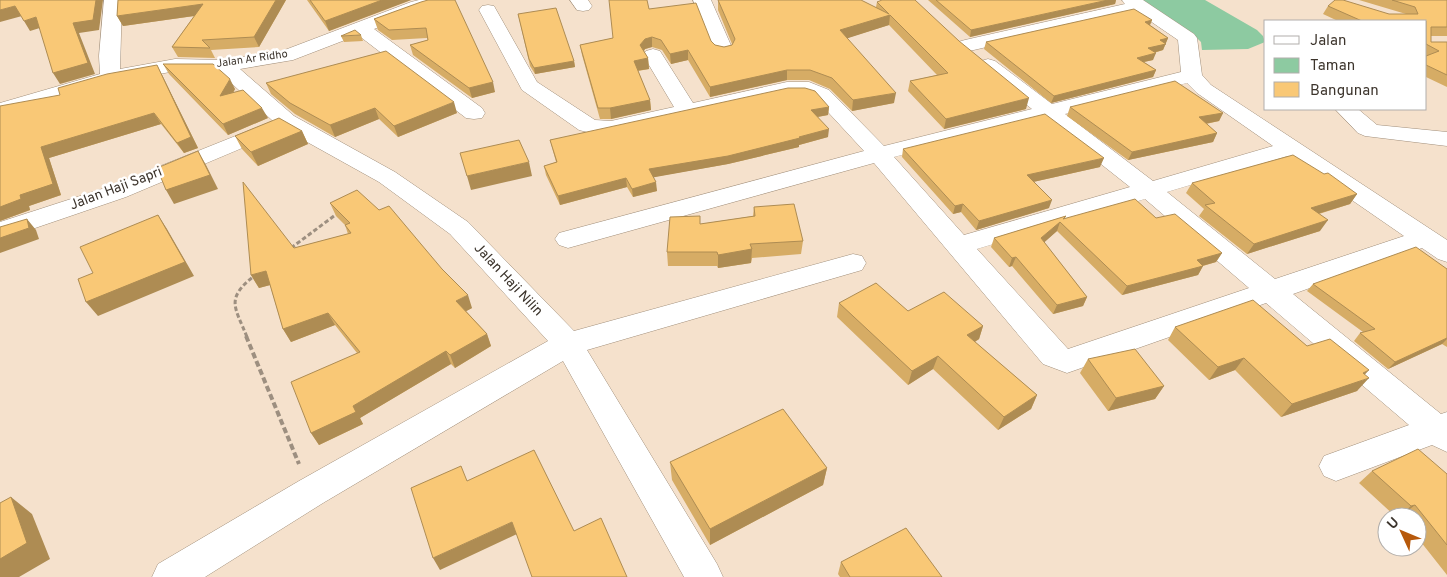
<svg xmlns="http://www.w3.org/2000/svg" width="1447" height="577" font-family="Overpass,sans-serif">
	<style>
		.green { fill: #8dcaa1 }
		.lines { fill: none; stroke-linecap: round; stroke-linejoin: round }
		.minor-casing { stroke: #a18f7b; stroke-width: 1 }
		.path-far1 { stroke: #9d8f80; stroke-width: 3; stroke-dasharray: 4.5 2.5; stroke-linecap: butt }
		.path { stroke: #9d8f80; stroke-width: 4; stroke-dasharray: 6 3; stroke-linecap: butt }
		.minor { fill: #fff; fill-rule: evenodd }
		.wall { fill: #d6ac65 }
		.shaded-wall { fill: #ae8c53 }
		.building { fill: #f9c876; stroke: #ae8c53 }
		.labels { text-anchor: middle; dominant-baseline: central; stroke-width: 5; stroke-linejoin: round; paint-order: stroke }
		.far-street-label { font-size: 11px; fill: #3c342c; stroke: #fff }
		.street-label { font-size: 14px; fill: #3c342c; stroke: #fff }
	</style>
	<rect width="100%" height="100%" fill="#f5e1cc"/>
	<path class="green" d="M1139,0H1205L1257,30L1263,36L1265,42L1248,49L1202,50L1201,42L1194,35Z"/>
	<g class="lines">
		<defs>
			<path id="minor" d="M104,0H122L120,69L175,59L224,60L282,51L411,2L419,0H450L447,4L423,10L374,29L482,108L485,113L482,118L474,119L466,118L358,35L293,60L240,69L294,116L395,172L468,222L574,331L853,254L862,256L866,263L862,270L587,350L717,564L723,577H684L563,361L323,503L205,577H152L158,564L299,481L548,341L450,234L379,182L282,128L280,132L126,197L0,240V222L108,187L273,121L219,72L175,71L113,83L0,116V103L100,74L99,56Z
				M570,0H588L592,6L589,10L583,11L577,10Z
				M693,0H711L733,50L730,54L723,56L716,54L713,50Z
				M1122,0H1143L1194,34L1197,38L1202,75L1211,85L1447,240V262L1438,259L1422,248L1293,294L1441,414L1447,412V452L1432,445L1336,481L1324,476L1319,466L1324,456L1409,425L1266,303L1067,373L1043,364L874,163L568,248L559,245L555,239L559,233L864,151L815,98L805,94H787L611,135H599L579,130L522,90L479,10L482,6L488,5L494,6L537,82L595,120L611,121L674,107L643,55L646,51L653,49L660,51L693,103L787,82H809L829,90L884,146L1032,109L981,69L978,65L981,61L988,59L995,61L1052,104L1181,72L1178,40L1137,12L965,52L958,50L955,46L958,42L965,40L1125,4ZM1187,83L1197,93L1273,146L1153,181L1065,114ZM1044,119L1130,187L964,235L894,157ZM1288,156L1404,236L1275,279L1167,192ZM1145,199L1249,288L1068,349L977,249Z
				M1335,109H1358L1377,125L1447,132V146L1365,136L1358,133Z"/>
		</defs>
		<use href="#minor" class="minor-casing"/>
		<path class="path-far1" d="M291,248L338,213
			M247,337C235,307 225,299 254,276"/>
		<path class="path" d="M246,336L299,464"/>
		<use href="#minor" class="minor"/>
	</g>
	<path class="wall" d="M118,0H286L259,47L211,50L215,58L178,57L172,47L194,16L123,26L117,16Z
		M307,0H411L329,31Z
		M428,0L495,92L472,98L413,55L410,45L428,40L427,38L392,40L378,30L374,19Z
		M718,0L876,7L877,2L1026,109L944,129L908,91L910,81L937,75L889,25L847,38L894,103L852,111L830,89L809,80H787L710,97L688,60L671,64L662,50L652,47L645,49L644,51L648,58L649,69L638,71L650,100L651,110L611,119H600L582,55L580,45L613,38L649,9L711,41L715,45L724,47L732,45V44L718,10Z
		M928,0H1116L1115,4L970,37Z
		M1359,0H1447V36H1431V42H1447V87L1426,77V21H1338L1323,14L1328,6L1389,14H1406Z
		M518,14L574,61L575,67L535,74L530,66Z
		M1152,20L1150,25L1168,38L1163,50L1154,53L1153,60L1144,62L1156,70L1153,77L1051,103L984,49L986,42Z
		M361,35L363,41L344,42L341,36Z
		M163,64L235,89L233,93L268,118L228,135L169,74Z
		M162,75L198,148L184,153L161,124L49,158L61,195L29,206L30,210L0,221L60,95Z
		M266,83L457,113L398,137L379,119L335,137L295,114L271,94Z
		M829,107L828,115L818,117L828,137L799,145V147L728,164L653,177L657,191L633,197L627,187L560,205L546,175L544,166L556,162L550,140Z
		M1070,107L1223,113L1219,121L1206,124L1217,133L1213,142L1128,160L1067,116Z
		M302,131L308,144L258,166L242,149L235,136Z
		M903,149L1100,167L1033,182L1049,208L976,230L961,212L953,214L902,157Z
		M1324,174L1357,194L1350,204L1319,214L1320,231L1247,254L1199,216L1204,209L1186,193L1192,183Z
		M330,203L472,308L466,311L487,334L491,346L455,368L451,364L360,418L363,424L319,445L311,433L357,353L335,325L291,342L283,329L270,285L259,288L251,275L294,248L348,234L345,225L336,216Z
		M754,207L803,241L801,254L752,258L751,263L718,268L717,266H668L667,252L701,224L753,216Z
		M1066,216L1065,218L1222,253L1216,262L1203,266L1198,275L1122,295L1057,231L1044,242L1087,297L1083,306L1053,314L1012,266L1009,267L991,247L994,238Z
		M1439,264L1447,269V347L1442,344L1388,369L1354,341L1360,333L1363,332L1307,291L1313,284Z
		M839,303L908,311L983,326L979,339L975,342L1037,395L1031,409L998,430L933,369L908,385L837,317Z
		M1175,327L1307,346L1365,375L1357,391L1281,417L1235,370L1209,380L1168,340Z
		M1088,359L1164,386L1155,399L1108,411L1080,373Z
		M670,462L827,468L823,485L710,545L672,480Z
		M1372,471L1447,474V575L1417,537V517H1402L1401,516L1396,517L1359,483Z
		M841,562L942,577H840L838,574Z"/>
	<path class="shaded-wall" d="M96,0H103L99,30L79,33L95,74L60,84L53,73L73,23Z
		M276,0H286L259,47L254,37Z
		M382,0H411L329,31L325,21Z
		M1108,0H1116L1115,4L970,37L971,30Z
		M203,4L208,14L123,26L117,16Z
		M15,6L22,16L0,22V10Z
		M890,15L889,25L839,41L840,30Z
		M36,17L43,27L30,31L24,21Z
		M1152,20L1149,27L1145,22Z
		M652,37V47L645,49L641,55L640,45L645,39Z
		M1168,38L1163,50L1145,55L1148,48L1160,40Z
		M688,50V60L671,64L670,54Z
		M1156,53L1153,60L1134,64L1137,58Z
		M648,58L649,69L635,71L634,61Z
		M574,61L575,67L535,74L534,68Z
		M157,65L162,75L198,148L184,153L177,143Z
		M787,70V80L710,97V87Z
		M1156,70L1153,77L1051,103L1054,96Z
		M230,79L235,89L225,107L220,96Z
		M493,82L495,92L472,98L469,88Z
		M896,93L894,103L852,111L853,100Z
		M1029,98L1026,109L944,129L946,119Z
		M650,100L651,110L611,119L610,108Z
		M454,102L457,113L398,137L394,126Z
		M829,107L828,115L811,118V110Z
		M262,108L268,118L228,135L223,124Z
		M375,108L379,119L335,137L330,125Z
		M154,113L161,124L49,158L61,195L29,206L30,210L0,221V207L41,147Z
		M1223,113L1219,121L1194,126L1199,117Z
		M829,129L828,137L799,145V147L728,164L650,178L649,169L799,137Z
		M302,131L308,144L258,166L251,152Z
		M1217,133L1213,142L1128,160L1132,152Z
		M198,151L206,165L218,189L174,204L166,190Z
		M1104,158L1100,167L1024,184L1027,175Z
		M529,162L532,176L471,190L467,176Z
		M626,178L627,187L560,205L558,196Z
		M656,182L657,191L633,197L632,189Z
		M1357,194L1350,204L1304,218L1311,208Z
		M1052,200L1049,208L976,230L979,221Z
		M963,204L961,212L953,214L955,206Z
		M158,215L167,229L194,276L98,316L86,302Z
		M27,219L36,230L39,239L0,253V238Z
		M1328,220L1320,231L1247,254L1254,244Z
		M1060,222L1057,231L1038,248L1041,238Z
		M752,249L751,263L718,268V255Z
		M1222,253L1216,262L1191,269L1197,260Z
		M1016,257L1012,266L1009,267L1012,258Z
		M1203,266L1198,275L1122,295L1127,286Z
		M266,271L274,284L259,288L251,275Z
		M468,295L472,308L461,314L456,301Z
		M1087,297L1083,306L1053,314L1057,305Z
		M328,313L335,325L291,342L283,329Z
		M983,326L979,339L963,349L967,335Z
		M487,334L491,346L455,368L450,355Z
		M1447,338V339L1442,344L1388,369L1395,362Z
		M446,351L451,364L360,418L363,424L319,445L311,433L353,406Z
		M938,356L933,369L908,385L912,371Z
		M1244,358L1235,370L1209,380L1218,367Z
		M1369,370L1358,382L1369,378L1357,391L1281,417L1292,404Z
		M1164,386L1155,399L1108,411L1116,398Z
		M1037,395L1031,409L998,430L1004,417Z
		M827,468L823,485L710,545V529Z
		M11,497L32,514L50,559L19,577H0V559Z
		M1415,505L1401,516L1398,517L1411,506Z
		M512,522L517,534L440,570L433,558Z"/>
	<path class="building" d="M0,0H96L93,20L73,23L88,63L53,73L36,17L24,21L15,6L0,10Z
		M118,0H276L254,37L202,40L210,48L172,47L203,4L117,16Z
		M310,0H382L325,21Z
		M428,0H455L493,82L469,88L410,45L428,40L426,28L389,30L374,19L421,2Z
		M609,0H647L649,9L696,3L711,41L715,45L724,47L732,45L735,39L718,0H861L889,14L877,2L882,0H915L959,41L1029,98L946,119L910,81L948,73L890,15L840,30L896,93L853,100L832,78L810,70H787L710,87L688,50L670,54L661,40L652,37L645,39L640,45L648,58L634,61L650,100L610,108H598L580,45L613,38Z
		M936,0H1108L971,30Z
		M1335,0H1343L1389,14H1418L1415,7L1392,0H1447V27H1431V42H1447V75L1426,65V56L1439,51L1426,44V21H1362L1328,6Z
		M556,8L574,61L534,68L529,59L518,14Z
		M1134,9L1152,20L1145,22L1168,38L1160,40L1166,44L1148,48L1156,53L1137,58L1156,70L1054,96L986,42Z
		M355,30L361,35L341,36Z
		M386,51L454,102L394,126L375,108L330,125L290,103L266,83Z
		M163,64H213L230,79L220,96L243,90L262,108L223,124Z
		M157,65L191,137L177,143L154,113L41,147L53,184L20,195L21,199L0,207V106L60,95L58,88L107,74Z
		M1175,81L1223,113L1199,117L1217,133L1132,152L1070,107Z
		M788,88H805L815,91L829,107L811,110L829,129L799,137L800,138L728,156L649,169L656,182L632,189L626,178L558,196L544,166L557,162L550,140Z
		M1045,114L1104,158L1027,175L1052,200L979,221L963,204L955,206L903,149Z
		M279,118L302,131L251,152L235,136Z
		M519,140L529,162L467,176L460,153Z
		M198,151L210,175L166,190L157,168Z
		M1293,155L1324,174L1328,173L1357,194L1311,208L1328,220L1254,244L1205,205L1215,203L1192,183Z
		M243,182L294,248L351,233L345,225L350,223L330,203L357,190L379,210L389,206L442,269L468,295L456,301L487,334L450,355L446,351L353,406L356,412L311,433L291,382L360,352L328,313L283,329L266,271L251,275Z
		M1135,199L1156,218L1175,214L1222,253L1197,260L1203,266L1127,286L1060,222L1041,238L1087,297L1057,305L1016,257L1012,258L994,238L1066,216L1063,219Z
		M794,204L803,241L750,244L752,249L718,255L717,252H667L670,217L700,216V224L755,216L754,207Z
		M158,215L185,262L86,302L78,279L93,273L80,247Z
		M27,219L29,228L0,238V227Z
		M1416,247L1447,269V338L1395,362L1360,333L1375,329L1313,284Z
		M876,283L908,311L944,292L983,326L967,335L1037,395L1004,417L938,356L912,371L839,303Z
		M1253,300L1307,346L1330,339L1369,370L1363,373L1369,378L1292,404L1244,358L1218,367L1175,327Z
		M1135,349L1164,386L1116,398L1088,359Z
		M783,409L827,468L710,529L670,462Z
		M1418,449L1447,474V545L1415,505L1411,506L1372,471Z
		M534,450L574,531L601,518L627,577H532L512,522L433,558L411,488L461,466L467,481Z
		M11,497L27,543L0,559V503Z
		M906,528L942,577H850L841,562Z"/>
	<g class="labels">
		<g class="far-street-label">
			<text transform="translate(252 59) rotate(-8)">Jalan Ar Ridho</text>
		</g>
		<g class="street-label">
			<text transform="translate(116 189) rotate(-21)">Jalan Haji Sapri</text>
			<text transform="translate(508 280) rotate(47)">Jalan Haji Nilin</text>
		</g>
	</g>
	<rect x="1264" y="20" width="162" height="90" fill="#ffffff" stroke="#b1aeab"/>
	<rect x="1274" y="36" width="25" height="8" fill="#ffffff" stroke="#b1aeab"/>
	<text x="1310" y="45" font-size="15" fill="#3c342c">Jalan</text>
	<rect x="1274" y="58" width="25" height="15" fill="#8dcaa1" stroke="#b1aeab"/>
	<text x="1310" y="70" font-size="15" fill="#3c342c">Taman</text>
	<rect x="1274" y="82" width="25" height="15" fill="#f9c876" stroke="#b1aeab"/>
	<text x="1310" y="95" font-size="15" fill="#3c342c">Bangunan</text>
	<g transform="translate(1402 532) rotate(314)"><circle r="24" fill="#ffffff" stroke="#b1aeab"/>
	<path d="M0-4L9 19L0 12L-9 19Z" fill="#b7590b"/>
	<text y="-8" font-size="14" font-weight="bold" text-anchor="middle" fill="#3c342c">U</text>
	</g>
</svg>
